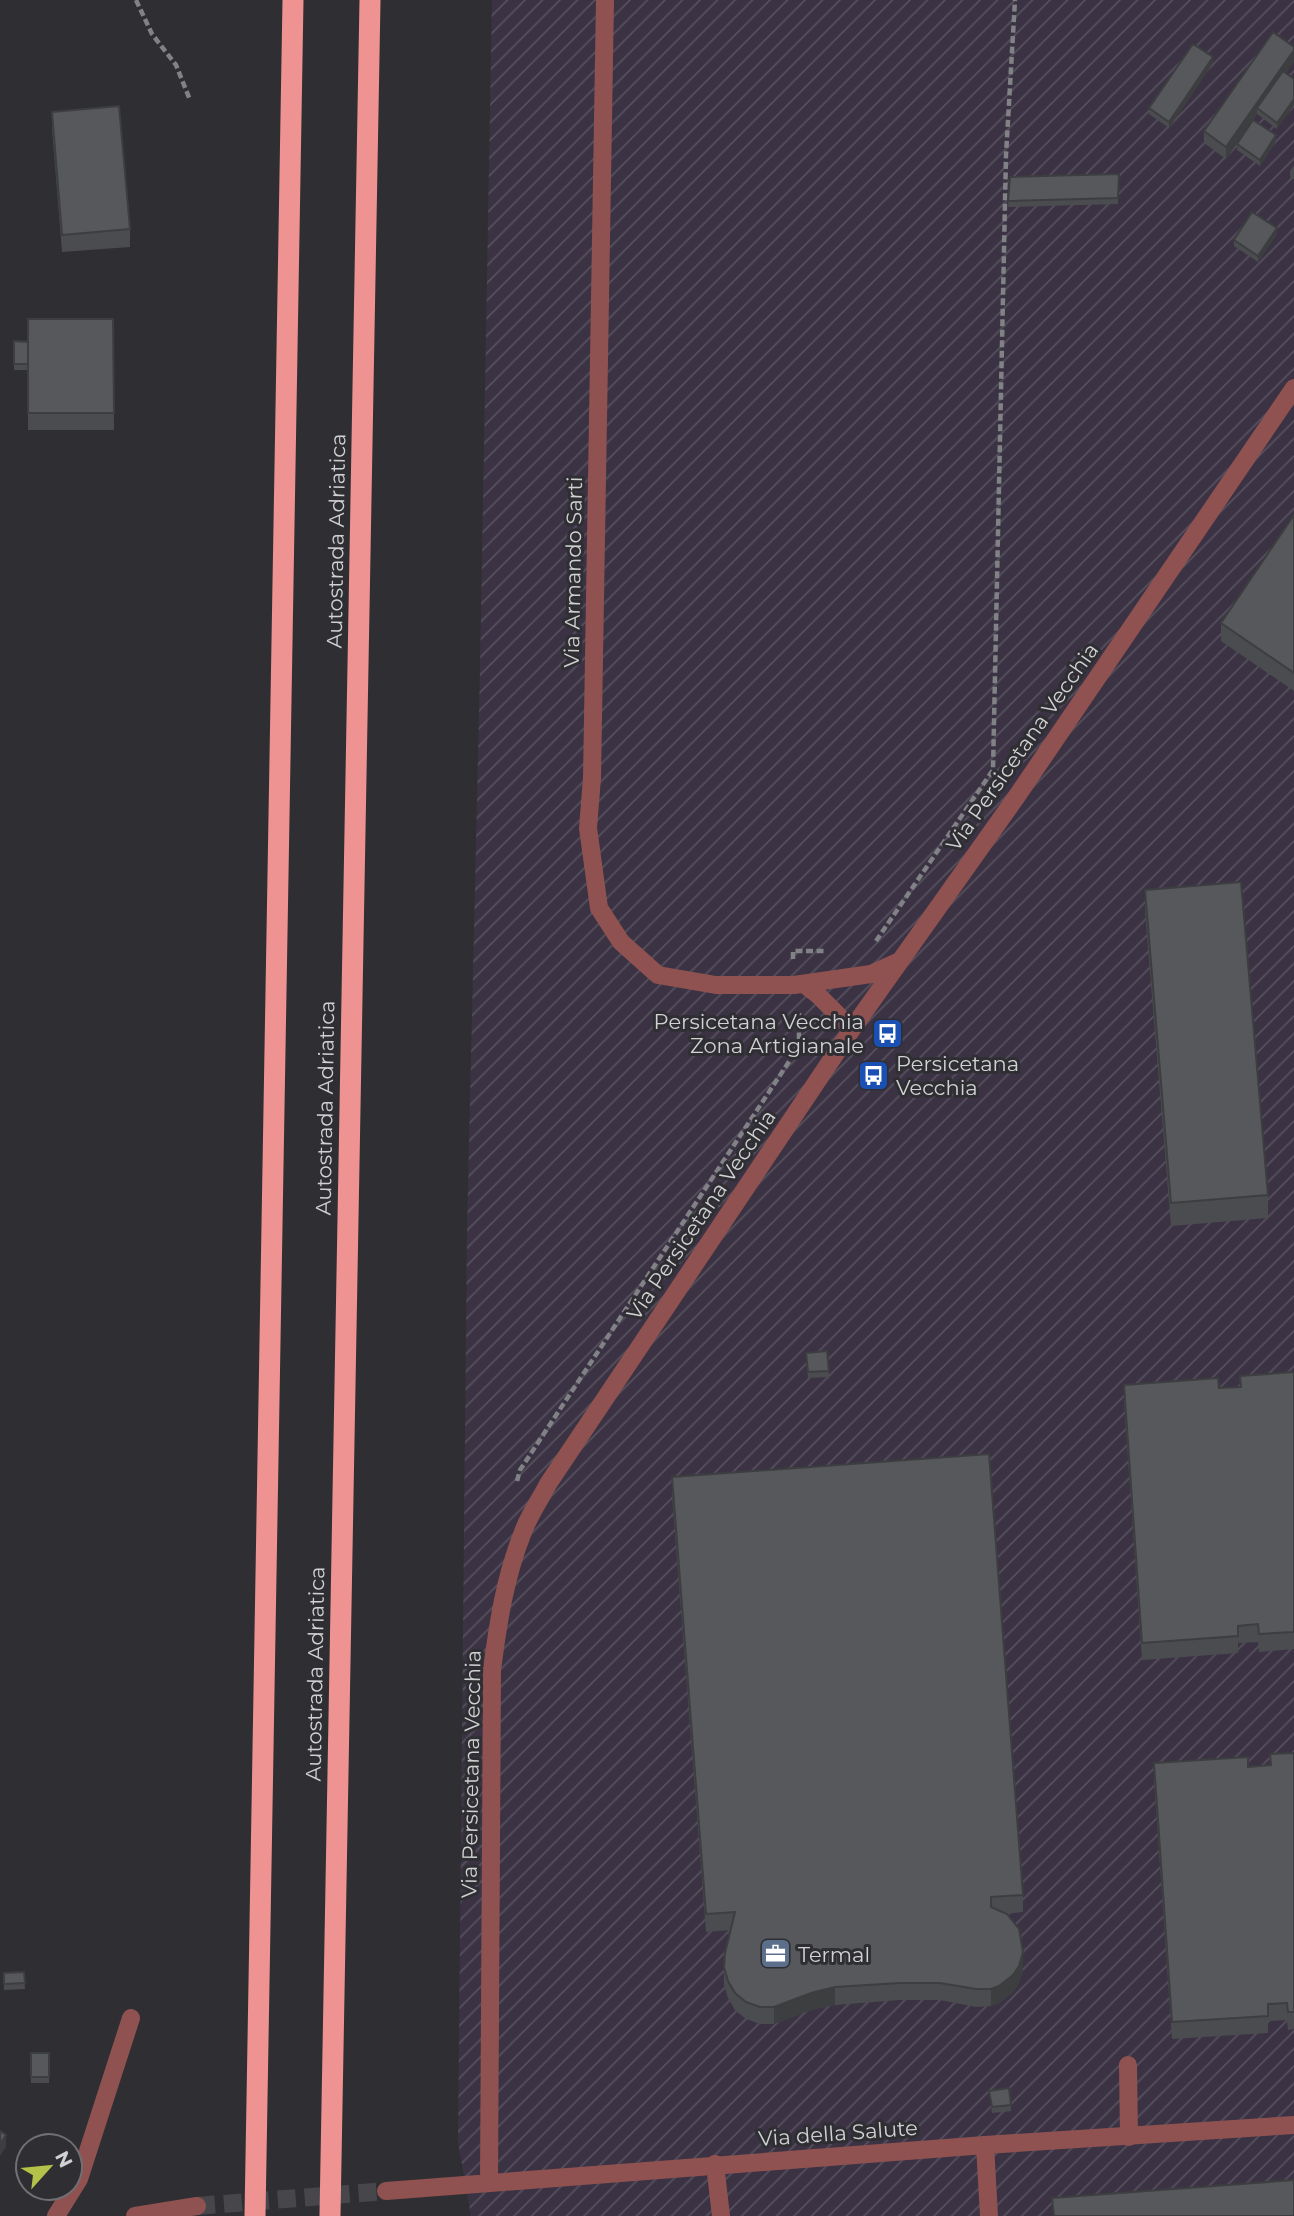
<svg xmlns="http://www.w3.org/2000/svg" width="1294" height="2216" font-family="Montserrat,sans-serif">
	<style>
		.industrial { fill: url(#industrial-furrows) }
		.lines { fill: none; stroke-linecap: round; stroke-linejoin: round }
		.street-tunnel { stroke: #47474b; stroke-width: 18; stroke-dasharray: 18 9; stroke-linecap: butt }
		.path { stroke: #818285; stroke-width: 4.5; stroke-dasharray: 7 3.5; stroke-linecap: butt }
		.lane { stroke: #905251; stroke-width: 18 }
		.street { stroke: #905251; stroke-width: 18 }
		.highway { stroke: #ef9392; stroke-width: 21 }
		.wall { fill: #4b4c4f }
		.shaded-wall { fill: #3d3e40 }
		.building { fill: #57585c; stroke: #3d3e40; stroke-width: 2 }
		.labels { text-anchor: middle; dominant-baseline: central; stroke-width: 6; stroke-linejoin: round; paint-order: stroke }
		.street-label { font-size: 21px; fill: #d0d1d3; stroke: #2f2f33 }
		.poi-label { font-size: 21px; fill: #d0d1d3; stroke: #2f2f33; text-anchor: start }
	</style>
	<defs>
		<pattern id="industrial-furrows" width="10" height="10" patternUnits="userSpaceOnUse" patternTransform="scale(1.75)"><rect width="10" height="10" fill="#3b3344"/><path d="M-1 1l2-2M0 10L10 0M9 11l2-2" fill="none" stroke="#56505e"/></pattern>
	</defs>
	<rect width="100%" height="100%" fill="#2f2f33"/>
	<path class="industrial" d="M492,0H1294V2216H471L458,2142L467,1233L480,671Z"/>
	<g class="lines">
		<path class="street-tunnel" d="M197,2206L386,2191"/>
		<path class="path" d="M136,0L152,34L176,65L190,100
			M876,941L993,770L1006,155L1015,0
			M793,959V951H825
			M517,1481L520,1470L794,1054L799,1041V1013"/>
		<path class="lane" d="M1128,2065L1129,2137
			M985,2145L989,2216
			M715,2164L721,2216"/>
		<path class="street" d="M605,0L592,778L588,828L599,908L621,942L658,975L716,985H794L871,974L900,961
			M804,984L817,994L852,1029
			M489,2183L492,1670C498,1623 505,1577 523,1532C529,1515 540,1500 548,1484L852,1029L1017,796L1294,388
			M386,2191L985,2145L1294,2125
			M56,2216L79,2179L131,2018
			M135,2216L197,2206"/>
		<path class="highway" d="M255,2216L293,0
			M330,2216L370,0"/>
	</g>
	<path class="wall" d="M1294,62L1286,73L1277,129L1257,114L1253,120L1276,141L1260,166L1237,150V144L1242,136L1226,159L1204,143V131Z
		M1213,63L1169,128L1149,114V108Z
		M52,112L130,229V247L62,252L52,129Z
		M1294,165V179L1290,177V171Z
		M1119,174L1118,204L1008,207L1010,177Z
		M1277,234L1258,262L1234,246V240Z
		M28,319H113L114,430H28Z
		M14,341L28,342V370H14Z
		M1294,515V691L1221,641V623Z
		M1145,890L1268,1195V1218L1171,1226L1145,912Z
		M806,1353L829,1371V1377L808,1378Z
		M1294,1372V1649L1259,1652L1258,1642L1238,1643V1653L1142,1660L1124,1402V1385L1219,1388L1240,1387Z
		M672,1477L1023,1895V1912L1006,1914L1023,1969L1019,1983L1013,1992L999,2003L991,2006L976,2007L940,2000H899L835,2005L811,2010L774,2024H760L746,2019L735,2010L728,1998L724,1985V1967L731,1930L706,1932L672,1495Z
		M1294,1753V2029L1288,2030L1287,2020L1268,2021V2033L1172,2039L1154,1780V1763L1248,1767L1270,1765Z
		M24,1972L25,1989L4,1990V1973Z
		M31,2053H49V2083H31Z
		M989,2091L1011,2105V2111L992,2113Z"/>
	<path class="shaded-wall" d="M1294,50V62L1260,110L1257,108V114L1226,159V147Z
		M1213,57V63L1169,128V122Z
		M1294,99V105L1277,129V123Z
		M1276,135V141L1260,166V160Z
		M1277,228V234L1258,262V256Z
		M1023,1952V1969L1019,1983L1013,1992L999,2003L991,2006V1989Z
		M835,1987V2005L811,2010L774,2024V2007L811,1993Z
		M6,2135V2147L0,2156V2144Z"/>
	<path class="building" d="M1273,32L1294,47V50L1226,147L1204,131Z
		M1193,44L1213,57L1169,122L1149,108Z
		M1283,71L1294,79V99L1277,123L1257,108Z
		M119,106L130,229L62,235L52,112Z
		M1253,120L1276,135L1260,160L1237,144Z
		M1119,174L1118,198L1008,201L1010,177Z
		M1252,212L1277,228L1258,256L1234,240Z
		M28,319H113L114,413H28Z
		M14,341L28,342V364H14Z
		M1294,515V673L1221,623Z
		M1241,882L1268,1195L1171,1203L1145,890Z
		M827,1351L829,1371L808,1372L806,1353Z
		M1294,1372V1632L1259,1634L1258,1624L1238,1626V1636L1142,1643L1124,1385L1218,1378L1219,1388L1241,1387L1240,1376Z
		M989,1454L1023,1895L991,1897V1907L1007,1914L1019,1929L1023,1952L1019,1966L1013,1975L999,1986L991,1989H976L940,1983H899L835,1987L811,1993L774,2007H760L746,2002L735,1993L728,1981L724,1967L725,1953L735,1912L706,1914L672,1477Z
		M1294,1753V2012H1288L1287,2003L1268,2004V2016L1172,2022L1154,1763L1248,1757V1767L1271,1765L1270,1754Z
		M24,1972L25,1983L4,1984V1973Z
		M31,2053H49V2077H31Z
		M1009,2088L1011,2105L992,2107L989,2091Z
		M0,2131L6,2135L0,2144Z
		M1294,2180V2216H1054L1052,2198Z"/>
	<defs>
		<symbol id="bus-square" viewBox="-11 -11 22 22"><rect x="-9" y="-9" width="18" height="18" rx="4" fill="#1a4fb4" stroke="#2f2f33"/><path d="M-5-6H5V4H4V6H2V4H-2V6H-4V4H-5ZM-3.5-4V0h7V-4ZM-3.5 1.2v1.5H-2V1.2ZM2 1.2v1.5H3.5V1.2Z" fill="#fff"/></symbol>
		<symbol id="office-square" viewBox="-11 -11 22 22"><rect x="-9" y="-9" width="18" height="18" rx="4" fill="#5c6f8a" stroke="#2f2f33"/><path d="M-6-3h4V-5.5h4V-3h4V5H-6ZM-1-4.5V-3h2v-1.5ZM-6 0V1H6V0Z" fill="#fff"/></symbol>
	</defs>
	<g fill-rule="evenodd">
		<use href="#bus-square" x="870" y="1016" width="35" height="35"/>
		<use href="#bus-square" x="856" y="1058" width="35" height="35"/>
		<use href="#office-square" x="758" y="1936" width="35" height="35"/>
	</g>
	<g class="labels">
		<g class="street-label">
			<text transform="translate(336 541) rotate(-89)">Autostrada Adriatica</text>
			<text transform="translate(573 572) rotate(-89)">Via Armando Sarti</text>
			<text transform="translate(1022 747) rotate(-55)">Via Persicetana Vecchia</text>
			<text transform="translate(325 1108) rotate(-89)">Autostrada Adriatica</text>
			<text transform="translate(701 1215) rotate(-56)">Via Persicetana Vecchia</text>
			<text transform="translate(315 1674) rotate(-89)">Autostrada Adriatica</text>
			<text transform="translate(471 1774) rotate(-89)">Via Persicetana Vecchia</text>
			<text transform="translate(838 2133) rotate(-4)">Via della Salute</text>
		</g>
		<g class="poi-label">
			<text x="864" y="1021" text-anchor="end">Persicetana Vecchia<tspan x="864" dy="24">Zona Artigianale</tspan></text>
			<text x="896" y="1063">Persicetana<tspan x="896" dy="24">Vecchia</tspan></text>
			<text x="798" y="1954">Termal</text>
		</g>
	</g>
	<g transform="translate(49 2167) rotate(63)"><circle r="33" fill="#2f2f33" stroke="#6f7073" stroke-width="2"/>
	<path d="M0-5L12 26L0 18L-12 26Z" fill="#b5c249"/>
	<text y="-10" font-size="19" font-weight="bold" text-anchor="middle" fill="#d0d1d3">N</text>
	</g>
</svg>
